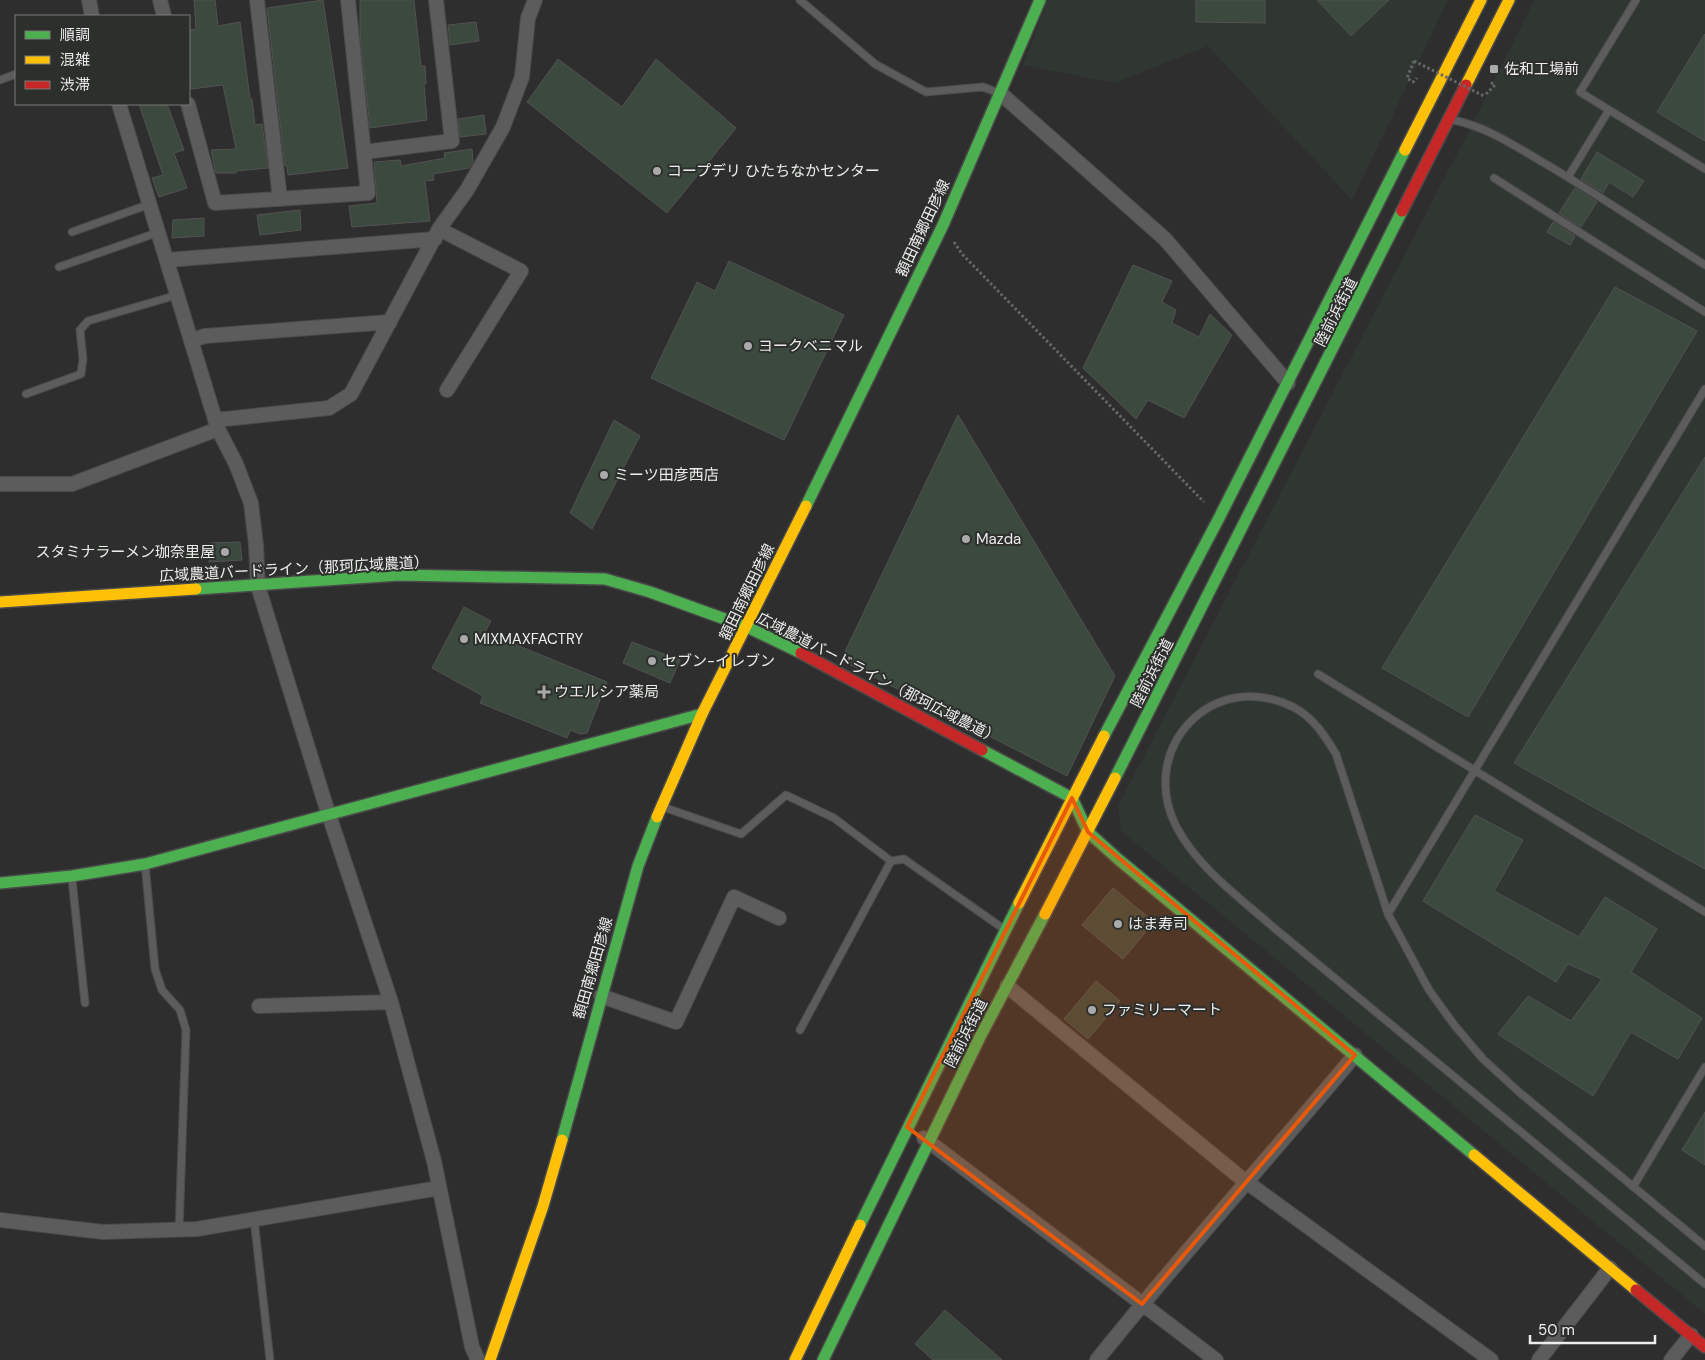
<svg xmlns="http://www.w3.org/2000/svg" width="1705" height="1360" font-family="'DM Sans','Noto Sans JP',sans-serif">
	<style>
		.built { fill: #303631 }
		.building { fill: #3b493f; stroke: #525252 }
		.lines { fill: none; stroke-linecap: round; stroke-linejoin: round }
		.lane-casing { stroke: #494a49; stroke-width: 9 }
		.street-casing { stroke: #494a49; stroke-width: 16 }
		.fast-casing { stroke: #494a49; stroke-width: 14 }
		.slow-casing { stroke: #494a49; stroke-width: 14 }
		.jam-casing { stroke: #494a49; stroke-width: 14 }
		.path { stroke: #676767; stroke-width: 3; stroke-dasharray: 2.5 2.5; stroke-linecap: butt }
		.lane { stroke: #5c5c5c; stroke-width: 7 }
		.street { stroke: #5c5c5c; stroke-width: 14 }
		.fast { stroke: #4caf50; stroke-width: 11 }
		.slow { stroke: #ffc107; stroke-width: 11 }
		.jam { stroke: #c62828; stroke-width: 11 }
		.path-bridge { stroke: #676767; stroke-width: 3; stroke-dasharray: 2.5 2.5; stroke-linecap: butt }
		.marked { fill: #e8590c; fill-opacity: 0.2; stroke: #e8590c; stroke-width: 4; stroke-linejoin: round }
		.poi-dot { fill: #a9aaa9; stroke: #2d2f2d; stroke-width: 2 }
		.labels { text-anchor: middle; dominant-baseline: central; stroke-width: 4; stroke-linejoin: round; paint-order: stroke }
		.poi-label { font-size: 15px; fill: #ebeceb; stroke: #2d2f2d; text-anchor: start }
		.street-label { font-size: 15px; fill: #ebeceb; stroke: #2d2f2d }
	</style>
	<rect width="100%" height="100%" fill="#2e2e2e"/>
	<path class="built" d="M1048,0H1448L1352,200L1208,46L1115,83L1023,65Z
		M1534,0H1705V1314L1121,831L1118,806L1473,123Z"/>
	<path class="building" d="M194,0H215L218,26L240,22L250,99H252L255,125L262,124L268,168L236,171V173H216L211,150L236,149L223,85L191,89L189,74V30L196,29Z
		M323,0L348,168L288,175L287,166H285L267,8Z
		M360,0H414L421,66H425L426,84H424L427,120L370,128L360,34Z
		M1196,0H1265V23L1196,22Z
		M1317,0H1389L1351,36Z
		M476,22L479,41L450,45L448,25Z
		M1705,34V141L1657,112Z
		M558,59L622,107L656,59L736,128L667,213L527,102Z
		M139,104H167L184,150L174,153L187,188L159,197L152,178L163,175Z
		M484,115L486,134L460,137L458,119Z
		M472,149L473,162L469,168L433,174L434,180L425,181L430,221L352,227L349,206L377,203L374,162L400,160L401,166L445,158L444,153Z
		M1597,152L1644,181L1633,197L1609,182L1603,193L1581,179Z
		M1575,188L1597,202L1581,227L1559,213Z
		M300,210L301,230L260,235L257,215Z
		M204,218V236L172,238L173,220Z
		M1553,222L1575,236L1570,245L1547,232Z
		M729,261L844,315L784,440L651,378L697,282L715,291Z
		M1133,265L1172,281L1162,302L1176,310L1172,323L1199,337L1210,314L1232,335L1184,418L1148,400L1136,419L1083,368Z
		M1615,287L1697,331L1468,717L1382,668Z
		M958,415L1115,676L1067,776L841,660Z
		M614,420L640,436L592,529L570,513Z
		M1705,457V869L1514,763Z
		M240,542L242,560L209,562L210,543Z
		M464,607L491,621L485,632L607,682L587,733L580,734L570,730L567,738L480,703L483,696L432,668Z
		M632,642L680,660L670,683L623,663Z
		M1475,815L1523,840L1494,891L1579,937L1605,897L1657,929L1631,972L1702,1018L1678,1059L1631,1032L1593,1096L1498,1034L1528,996L1571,1021L1602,979L1568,964L1556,982L1423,901Z
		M1113,888L1154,922L1123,959L1082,925Z
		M1096,981L1120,1001L1088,1039L1064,1019Z
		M1705,1112V1165L1682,1150Z
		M945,1310L1002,1360H933L915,1344Z"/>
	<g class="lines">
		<defs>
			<path id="lane" d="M800,0L875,64L926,92L983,87L999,93
				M1636,0L1580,92L1705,169
				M0,80L16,74
				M1453,120C1484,126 1512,144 1539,160C1596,193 1650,230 1705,265
				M1568,177L1609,110
				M1494,178L1705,312
				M72,232L150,204
				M59,267L159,232
				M26,394L81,374L83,359L80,330L88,321L177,295
				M1318,674L1705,912
				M663,807L741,834L786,795L834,818L891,861
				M145,864L155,969L162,990L180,1010L186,1030L179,1230
				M72,879L85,1003
				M1388,914L1705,389
				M800,1030L891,861L904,859L1001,927
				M1633,1187L1705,1067
				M254,1219L270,1360
				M1705,1246L1519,1092L1483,1059L1455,1026L1429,990L1388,914L1336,754C1325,736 1313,717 1293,707C1213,667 1137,748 1176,826C1197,867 1239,897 1273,927L1705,1284"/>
			<path id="street" d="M89,0L92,16
				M160,0L164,16
				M257,0L280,199
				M1000,93L1165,239L1288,383
				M119,104L218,429L236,464L251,503L256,545L258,586L325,803L391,1002L434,1161L472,1347L478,1360
				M188,104L215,203L368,193L348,0
				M364,152L452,141L436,0
				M439,229L521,271L447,390
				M167,260L435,239
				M192,340L205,336L390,322
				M215,420L329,408L351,394L439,229L467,190L503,127L522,77L528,18L535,0
				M0,484H72L218,429
				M1007,986L1241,1178L1491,1360
				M601,996L676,1022L734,897L779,918
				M259,1006L391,1002
				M924,1138L1216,1360
				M0,1220L103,1232L197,1229L439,1188
				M1097,1360C1180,1256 1270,1157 1355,1055
				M1539,1360L1610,1268
				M1671,1360L1691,1335"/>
			<path id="fast" d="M806,506L943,225L1040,0
				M196,589L399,575L605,579L650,592L747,627L801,653
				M1104,736L1219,518L1405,150
				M982,750L1072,798L1088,832L1118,859L1474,1155
				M1115,778L1402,211
				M0,883L72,876L145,864L702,714
				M562,1140L638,866L657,817
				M860,1225L1019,903
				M823,1360L980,1037L1045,914"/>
			<path id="slow" d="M1466,85L1509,0
				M1405,150L1481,0
				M0,602L196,589
				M657,817L702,714L806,506
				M1019,903L1104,736
				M1045,914L1115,778
				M1474,1155L1636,1290
				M490,1360L543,1206L562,1140
				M795,1360L860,1225"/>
			<path id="jam" d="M1402,211L1466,85
				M801,653L982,750
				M1636,1290L1705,1347"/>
		</defs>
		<use href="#lane" class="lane-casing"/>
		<use href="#street" class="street-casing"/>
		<use href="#fast" class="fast-casing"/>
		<use href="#slow" class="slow-casing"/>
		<use href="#jam" class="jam-casing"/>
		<path class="path" d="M1414,61L1407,78L1413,82L1417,78
			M1486,94L1495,85L1490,82
			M954,242L962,254L1204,502"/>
		<use href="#lane" class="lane"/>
		<use href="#street" class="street"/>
		<use href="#fast" class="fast"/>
		<use href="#slow" class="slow"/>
		<use href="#jam" class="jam"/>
		<path class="path-bridge" d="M1414,61L1484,96"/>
	</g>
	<path class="marked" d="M1072,798L1088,832L1355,1055L1142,1304L907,1127Z"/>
	<g class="poi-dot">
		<rect x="1489" y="64" width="10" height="10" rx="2.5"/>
		<circle cx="657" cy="171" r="5"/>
		<circle cx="748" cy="346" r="5"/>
		<circle cx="604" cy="475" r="5"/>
		<circle cx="966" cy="539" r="5"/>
		<circle cx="225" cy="552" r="5"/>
		<circle cx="464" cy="639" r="5"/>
		<circle cx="652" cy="661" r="5"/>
		<path d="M541.5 684.5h5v5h5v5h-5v5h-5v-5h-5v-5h5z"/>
		<circle cx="1118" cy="924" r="5"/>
		<circle cx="1092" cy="1010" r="5"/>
	</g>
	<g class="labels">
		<g class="poi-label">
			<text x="1504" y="69">佐和工場前</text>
			<text x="667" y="171">コープデリ ひたちなかセンター</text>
			<text x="758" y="346">ヨークベニマル</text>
			<text x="614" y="475">ミーツ田彦西店</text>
			<text x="976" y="539">Mazda</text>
			<text x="215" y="552" text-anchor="end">スタミナラーメン珈奈里屋</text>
			<text x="474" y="639">MIXMAXFACTRY</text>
			<text x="662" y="661">セブン-イレブン</text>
			<text x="554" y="692">ウエルシア薬局</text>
			<text x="1128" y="924">はま寿司</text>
			<text x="1102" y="1010">ファミリーマート</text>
		</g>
		<g class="street-label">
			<text transform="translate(923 228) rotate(-65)">額田南郷田彦線</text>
			<text transform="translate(1336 312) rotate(-63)">陸前浜街道</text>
			<text transform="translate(294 569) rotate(-3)">広域農道バードライン（那珂広域農道）</text>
			<text transform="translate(747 592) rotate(-64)">額田南郷田彦線</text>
			<text transform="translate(1152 673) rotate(-63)">陸前浜街道</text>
			<text transform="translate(878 678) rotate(27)">広域農道バードライン（那珂広域農道）</text>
			<text transform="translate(593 968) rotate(-74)">額田南郷田彦線</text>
			<text transform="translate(966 1033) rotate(-63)">陸前浜街道</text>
		</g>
	</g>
	<rect x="15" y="15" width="175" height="90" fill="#2d2f2d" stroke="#797b79"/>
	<rect x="25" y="31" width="25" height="8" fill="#4caf50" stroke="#797b79"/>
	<text x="60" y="40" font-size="15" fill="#ebeceb">順調</text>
	<rect x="25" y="56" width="25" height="8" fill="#ffc107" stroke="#797b79"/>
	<text x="60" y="65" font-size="15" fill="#ebeceb">混雑</text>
	<rect x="25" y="81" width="25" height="8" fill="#c62828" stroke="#797b79"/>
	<text x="60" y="90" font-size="15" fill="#ebeceb">渋滞</text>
	<path d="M1530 1335v8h125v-8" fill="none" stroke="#ebeceb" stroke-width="2.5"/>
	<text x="1538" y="1335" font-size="15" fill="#ebeceb" stroke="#2d2f2d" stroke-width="4" paint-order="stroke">50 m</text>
</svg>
